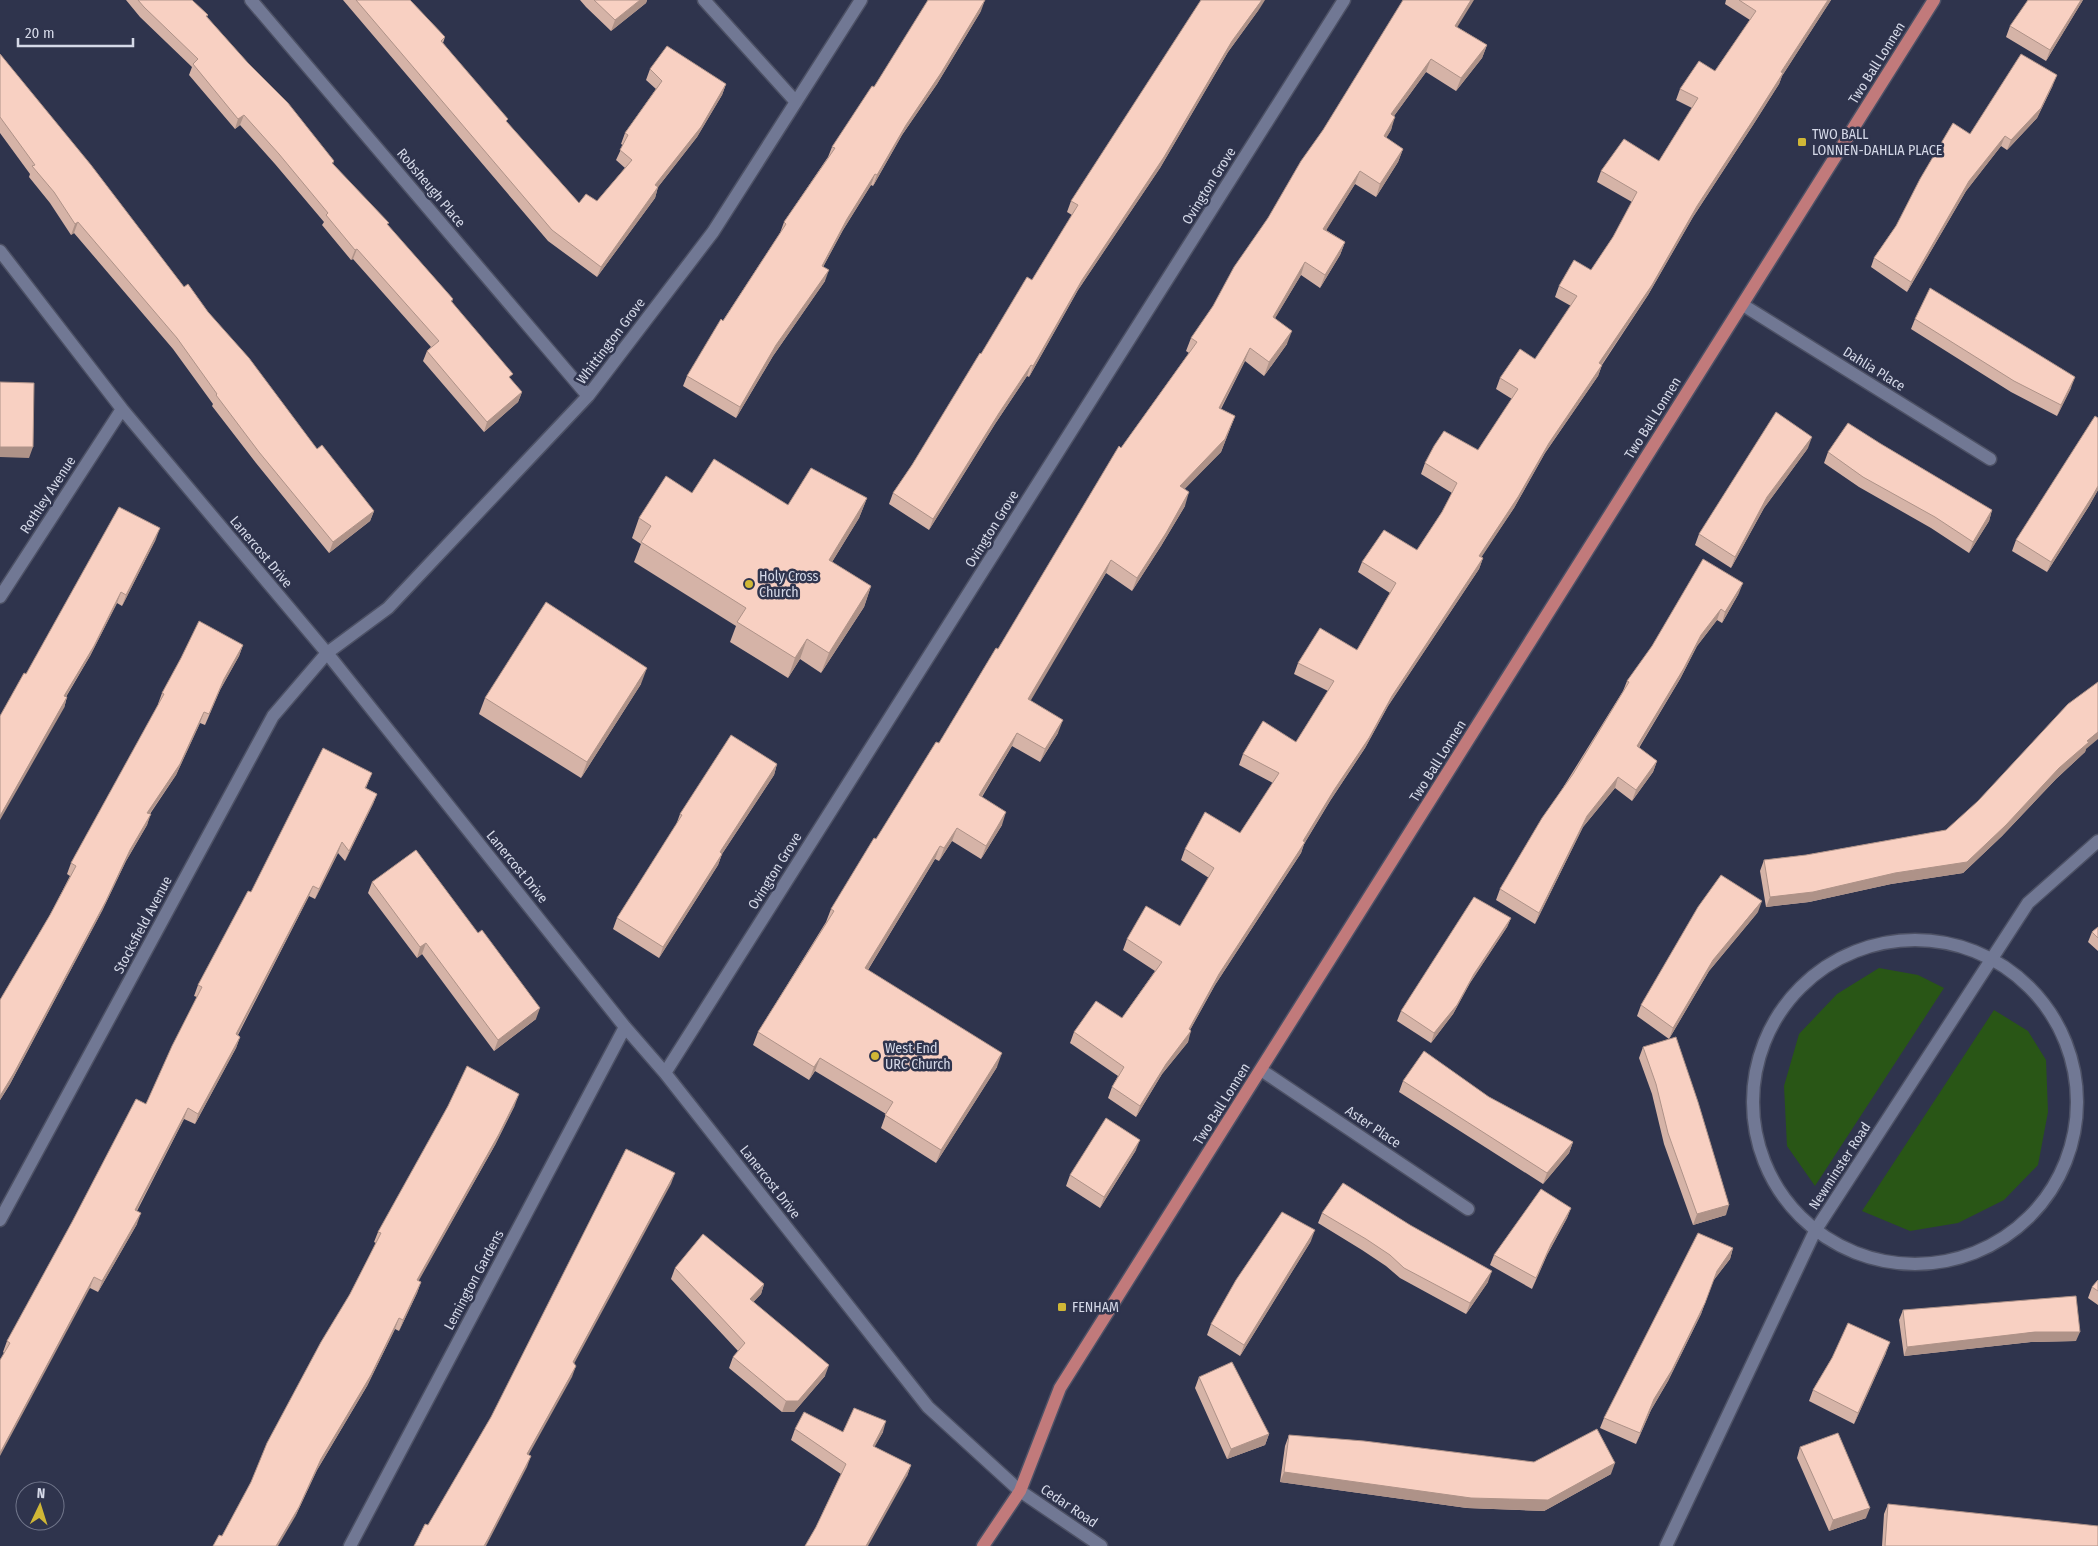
<svg xmlns="http://www.w3.org/2000/svg" width="2098" height="1546" font-family="'Fira Sans Condensed',sans-serif">
	<style>
		.green { fill: #295616 }
		.lines { fill: none; stroke-linecap: round; stroke-linejoin: round }
		.minor-casing { stroke: #4d5165; stroke-width: 15 }
		.major-casing { stroke: #4d5165; stroke-width: 15 }
		.minor { stroke: #717894; stroke-width: 12 }
		.major { stroke: #c17a7b; stroke-width: 12 }
		.wall { fill: #d5b3a7 }
		.shaded-wall { fill: #ae9288 }
		.building { fill: #f8d0c2; stroke: #ae9288 }
		.poi-dot { fill: #d0b736; stroke: #2f344d; stroke-width: 2 }
		.labels { text-anchor: middle; dominant-baseline: central; stroke-width: 5; stroke-linejoin: round; paint-order: stroke }
		.street-label { font-size: 14px; fill: #d5d9e8; stroke: #2f344d }
		.poi-label { font-size: 14px; fill: #d5d9e8; stroke: #2f344d; text-anchor: start }
	</style>
	<rect width="100%" height="100%" fill="#2f344d"/>
	<path class="green" d="M1879,968L1918,975L1944,988L1815,1186L1787,1146L1784,1086L1799,1034L1837,994Z
		M1994,1010L2028,1031L2046,1060L2048,1112L2038,1165L2004,1200L1958,1223L1910,1231L1862,1211Z"/>
	<g class="lines">
		<defs>
			<path id="minor" d="M251,0L588,396
				M704,0L796,102
				M0,251L122,409L327,653L625,1027L665,1073L928,1407L1020,1491L1101,1546
				M1743,305L1990,459
				M0,597L122,409
				M1753 1102a162 162 0 1 1 324 0a162 162 0 1 1-324 0Z
				M1261,1070L1468,1209
				M665,1073L1344,0
				M0,1220L273,716L327,653L388,608L588,396L713,232L861,0
				M350,1546L625,1027
				M1666,1546L1815,1231L2028,903L2098,841"/>
			<path id="major" d="M983,1546L1020,1491L1060,1388L1934,0"/>
		</defs>
		<use href="#minor" class="minor-casing"/>
		<use href="#major" class="major-casing"/>
		<use href="#minor" class="minor"/>
		<use href="#major" class="major"/>
	</g>
	<path class="wall" d="M126,0H192L208,15L207,17L334,161L333,164L453,299L452,302L511,380L522,392L518,402L484,432L423,361L427,351L431,347L353,259L351,260L322,225L324,222L275,164L240,125L235,129L189,75L192,67L140,17Z
		M343,0H410L445,37L443,43L507,122L579,203L597,201L625,168L616,160L623,145L621,144L625,133L656,89L646,80L650,69L726,84L722,95L697,137L658,187L655,198L597,277L548,241Z
		M580,0H647L646,3L611,31L586,7Z
		M1726,0H1831L1782,76L1779,84L1753,125L1693,217L1648,295L1602,365L1598,376L1545,453L1514,508L1481,557L1483,558L1479,569L1388,706L1365,748L1330,801L1304,844L1301,853L1215,985L1190,1030L1188,1042L1162,1074L1136,1117L1108,1098L1112,1087L1118,1076L1070,1043L1074,1032L1122,1018L1155,971L1123,950L1127,939L1180,926L1209,878L1181,860L1185,849L1240,833L1273,783L1239,765L1243,754L1296,742L1328,691L1294,674L1298,663L1357,650L1390,593L1358,572L1362,562L1417,550L1442,512L1452,493L1421,474L1425,463L1478,450L1512,399L1496,389L1500,378L1535,359L1571,306L1555,297L1559,286L1591,270L1613,237L1632,202L1597,182L1601,171L1659,161L1692,108L1676,100L1680,89L1715,71L1750,20L1725,4Z
		M2083,0L2046,61L2006,37L2010,26Z
		M1260,8L1228,52L1160,168L1078,290L1029,377L1027,376L995,424L929,530L889,504L893,493L912,465L981,354L1032,280L1072,215L1067,212L1071,201Z
		M981,11L937,84L902,135L873,186L871,185L843,230L823,267L825,281L773,356L736,418L683,386L687,376L780,233L784,222L828,157L832,147L874,87Z
		M1457,27L1487,45L1482,58L1456,91L1426,72L1394,116L1391,130L1386,138L1403,149L1398,162L1376,197L1355,184L1326,230L1345,242L1340,255L1320,288L1301,275L1275,318L1287,344L1264,376L1245,361L1221,409L1235,416L1221,452L1184,489L1185,506L1161,546L1132,591L1106,573L1030,700L1058,733L1040,762L1012,746L982,797L1002,825L981,859L952,841L939,861L935,859L868,970L997,1067L936,1163L881,1128L886,1114L815,1071L809,1080L753,1045L758,1032L826,922L831,909L939,743L998,649L1121,448L1189,353L1186,351L1191,338Z
		M0,54L184,287L208,312L317,449L374,511L370,521L329,553L256,463L212,406L213,404L173,349L74,233L71,235L50,203L29,177L30,174L0,133Z
		M2053,85L2037,118L2007,150L2001,146L1966,191L1907,292L1871,267L1874,258L1896,226L1970,134Z
		M1915,319L2071,388L2057,416L2011,392L1911,329Z
		M2098,418V490L2089,506L2047,572L2012,551L2016,540Z
		M1881,444L1992,510L1989,521L1969,553L1931,528L1859,487L1824,463L1828,452Z
		M1808,448L1764,508L1731,568L1695,545L1699,534Z
		M692,493L788,505L867,498L859,518L832,562L871,586L864,607L821,673L800,659L788,678L730,642L736,626L634,562L641,544L632,538L639,518Z
		M156,539L122,606L117,603L90,656L66,697H67L64,708L26,674Z
		M1739,593L1722,623L1717,620L1697,646L1680,679L1639,748L1657,761L1653,772L1632,801L1615,788L1583,827L1535,924L1496,900L1500,889L1623,691L1627,681Z
		M243,645L239,656L220,690L205,725L200,723L176,775L150,814L147,825L126,861L102,911L10,1084L0,1100V1000L50,915L70,876L67,874L71,863L159,704H158L162,693Z
		M641,684L581,778L479,714L485,698Z
		M2086,749L2085,752L2056,779L2002,836L1963,873L1891,884L1809,902L1766,907L1760,871L1764,860L1806,855L1946,830Z
		M777,764L774,775L722,854L718,865L659,958L613,929L617,918L676,825L680,814Z
		M372,773L366,788L377,794L373,804L345,861L338,853L315,899L309,896L238,1035L240,1037L236,1048L195,1124L184,1119L137,1211V1224L98,1292L90,1288L4,1353L3,1352L7,1341L146,1104L197,997L194,996L198,985L251,892Z
		M372,882L536,1019L494,1051L422,954L417,958L368,893Z
		M1758,912L1709,971L1669,1039L1637,1016L1641,1005Z
		M1511,918L1507,927L1470,983L1453,1014L1431,1043L1397,1021L1401,1011Z
		M2098,927V951L2088,942L2092,932Z
		M1643,1047L1726,1215L1693,1225L1664,1144L1652,1094L1639,1058Z
		M1403,1081L1489,1097L1573,1142L1569,1153L1543,1184L1399,1092Z
		M515,1105L495,1145L418,1281L421,1282L417,1293L399,1331L395,1329L367,1386L317,1470L295,1517L350,1294L376,1243L374,1242L378,1232Z
		M1136,1150L1100,1208L1066,1186L1070,1175Z
		M1571,1208L1567,1218L1547,1255L1532,1289L1490,1265L1494,1255Z
		M1322,1213L1488,1282L1466,1314L1400,1278L1386,1266L1362,1250L1318,1223Z
		M1311,1241L1240,1356L1207,1335L1211,1324Z
		M1733,1248L1730,1259L1713,1281L1701,1314L1668,1381L1651,1410L1636,1444L1600,1428L1604,1418Z
		M675,1268L764,1284L761,1294L753,1302L825,1376L794,1412H782L729,1368L733,1357L738,1351L671,1279Z
		M2098,1280V1305L2088,1298L2092,1287Z
		M1903,1310L2076,1341L2031,1342L1904,1356L1899,1320Z
		M1886,1353L1854,1424L1809,1401L1813,1390L1832,1358Z
		M1199,1377L1269,1434L1265,1445L1227,1459L1195,1388Z
		M795,1429L843,1432H883L874,1447L911,1465L907,1476L816,1527L841,1474L791,1440Z
		M1289,1435L1611,1474L1544,1511L1467,1508L1280,1482L1285,1446Z
		M1800,1447L1866,1518L1829,1531L1797,1458Z
		M1888,1504L2098,1546H1882L1884,1514Z"/>
	<path class="shaded-wall" d="M640,0H647L646,3L611,31L615,20Z
		M985,0L981,11L937,84L902,135L873,186L877,175L906,125Z
		M1262,0H1265L1260,8L1228,52L1160,168L1078,290L1029,377L1033,366L1082,280L1232,41Z
		M1471,0H1474L1450,39L1455,26Z
		M1828,0H1831L1782,76L1779,84L1753,125L1693,217L1648,295L1595,374L1599,363L1781,72Z
		M2081,0H2083L2046,61L2050,50Z
		M1487,45L1482,58L1456,91L1461,78Z
		M1431,59L1426,72L1386,127L1391,114Z
		M2057,75L2053,85L2037,118L2007,150L2011,140Z
		M726,84L722,95L697,137L651,196L655,185Z
		M244,115L240,125L235,129L238,119Z
		M1395,117L1391,130L1379,150L1384,136Z
		M2005,136L2001,146L1966,191L1907,292L1911,282L1969,181Z
		M1403,149L1398,162L1376,197L1380,184Z
		M1360,171L1355,184L1319,242L1323,229Z
		M875,174L871,185L843,230L818,276L822,266L847,219Z
		M658,187L655,198L597,277L601,267Z
		M78,222L74,233L71,235L75,224Z
		M1345,242L1340,255L1320,288L1325,275Z
		M357,249L353,259L351,260L355,250Z
		M1305,262L1301,275L1268,330L1273,317Z
		M829,270L825,281L773,356L736,418L740,407L776,345Z
		M1292,331L1287,344L1264,376L1269,362Z
		M1250,348L1245,361L1214,421L1219,408Z
		M1031,365L1027,376L995,424L929,530L933,519L999,413Z
		M1602,365L1598,376L1545,453L1514,508L1475,567L1479,556L1549,443Z
		M2075,377L2071,388L2057,416L2061,405Z
		M522,392L518,402L484,432L487,422Z
		M1235,416L1221,452L1175,499L1180,486Z
		M1812,437L1808,448L1764,508L1731,568L1735,557L1767,497Z
		M0,447H33L29,458L0,457Z
		M2098,486V490L2089,506L2047,572L2051,562Z
		M1189,492L1185,506L1161,546L1132,591L1137,578Z
		M867,498L859,518L821,580L829,560Z
		M1992,510L1989,521L1969,553L1973,542Z
		M374,511L370,521L329,553L333,542Z
		M160,528L156,539L122,606L126,595Z
		M1483,558L1479,569L1388,706L1365,748L1330,801L1304,844L1301,853L1215,985L1185,1039L1191,1031L1188,1042L1162,1074L1136,1117L1140,1106L1219,974L1303,841L1334,790L1392,696Z
		M1111,560L1106,573L1024,712L1028,699L1042,675Z
		M1743,583L1739,593L1722,623L1725,612Z
		M871,586L864,607L821,673L829,653Z
		M121,592L117,603L90,656L60,706L64,696Z
		M1721,609L1717,620L1697,646L1680,679L1633,757L1637,746L1701,635Z
		M807,639L800,659L788,678L795,658Z
		M243,645L239,656L220,690L205,725L224,679Z
		M647,668L641,684L581,778L587,762Z
		M67,697L64,708L0,820V816Z
		M204,712L200,723L176,775L143,823L147,813Z
		M1063,720L1058,733L1040,762L1045,749Z
		M2098,732V739L2086,749L2085,752L2056,779L2002,836L1963,873L1891,884L1809,902L1766,907L1770,897L1895,873L2059,768L2087,741Z
		M1017,733L1012,746L974,809L979,795Z
		M1657,761L1653,772L1632,801L1636,790Z
		M777,764L774,775L716,863L720,852Z
		M1618,777L1615,788L1583,827L1535,924L1539,913L1587,816Z
		M377,794L373,804L345,861L349,851Z
		M1006,812L1002,825L981,859L986,846Z
		M151,814L147,825L126,861L102,911L10,1084L0,1100V1096L130,850Z
		M957,828L952,841L939,861L944,848Z
		M342,842L338,853L315,899L319,889Z
		M940,846L935,859L861,981L865,968Z
		M722,854L718,865L659,958L663,947Z
		M313,886L309,896L232,1045L236,1034Z
		M1762,901L1758,912L1709,971L1669,1039L1673,1028L1713,960Z
		M1511,918L1507,927L1470,983L1453,1014L1431,1043L1434,1033Z
		M426,943L422,954L417,958L420,947Z
		M540,1008L536,1019L494,1051L498,1040Z
		M240,1037L236,1048L195,1124L198,1114Z
		M1002,1053L997,1067L936,1163L941,1150Z
		M820,1058L815,1071L809,1080L814,1067Z
		M519,1094L515,1105L495,1145L413,1291L417,1280Z
		M188,1108L184,1119L131,1221L135,1210Z
		M1140,1140L1136,1150L1100,1208L1104,1197Z
		M1573,1142L1569,1153L1543,1184L1547,1173Z
		M675,1173L671,1184L569,1373L573,1362Z
		M1729,1205L1726,1215L1693,1225L1697,1214Z
		M1571,1208L1567,1218L1547,1255L1532,1289L1551,1244Z
		M141,1213L137,1224L98,1292L102,1281Z
		M1315,1230L1311,1241L1240,1356L1244,1345Z
		M1733,1248L1730,1259L1713,1281L1701,1314L1668,1381L1651,1410L1636,1444L1654,1399L1717,1271Z
		M1492,1271L1488,1282L1466,1314L1470,1303Z
		M94,1277L90,1288L0,1456V1453Z
		M421,1282L417,1293L399,1331L403,1320Z
		M764,1284L761,1294L746,1310L750,1299Z
		M399,1318L395,1329L367,1386L317,1470L295,1517L278,1546H276L321,1459Z
		M2035,1332H2080L2076,1341L2031,1342L1904,1356L1907,1347Z
		M1890,1342L1886,1353L1854,1424L1858,1413Z
		M829,1365L825,1376L794,1412H782L786,1401Z
		M576,1366L572,1377L523,1465L527,1454Z
		M886,1421L883,1432L869,1457L873,1446Z
		M1269,1434L1265,1445L1227,1459L1231,1449Z
		M531,1456L527,1467L486,1546H484Z
		M1615,1463L1611,1474L1544,1511L1467,1508L1280,1482L1284,1472Z
		M911,1465L907,1476L868,1546H866Z
		M1870,1508L1866,1518L1829,1531L1833,1520Z"/>
	<path class="building" d="M138,0H192L208,15L206,16L248,63L288,103L334,161L332,163L389,223L387,224L453,299L451,301L513,374L509,377L522,392L487,422L427,351L439,341L357,249L355,250L326,215L328,213L279,154L244,115L238,119L193,64L198,59L144,7Z
		M356,0H410L445,37L441,41L508,119L506,121L579,203L586,194L597,201L632,160L620,150L628,135L625,133L662,81L650,69L667,46L726,84L701,127L655,185L658,187L601,267L552,230Z
		M594,0H640L615,20Z
		M928,0H985L941,73L906,125L877,175L875,174L847,219L822,266L829,270L776,345L740,407L687,376L721,319L723,321L786,224L784,222L835,148L832,147L872,86L874,87Z
		M1201,0H1262L1232,41L1164,157L1082,280L1033,366L1031,365L999,413L933,519L893,493L912,465L980,353L981,354L1027,277L1032,280L1078,205L1071,201Z
		M1403,0H1471L1455,26L1487,45L1461,78L1431,59L1391,114L1395,117L1384,136L1403,149L1380,184L1360,171L1323,229L1345,242L1325,275L1305,262L1273,317L1292,331L1269,362L1250,348L1219,408L1235,416L1225,439L1180,486L1189,492L1166,533L1137,578L1111,560L1028,699L1063,720L1045,749L1017,733L979,795L1006,812L986,846L957,828L944,848L940,846L865,968L1002,1053L941,1150L885,1115L893,1102L820,1058L814,1067L758,1032L834,911L831,909L874,838L876,839L936,742L939,743L996,648L998,649L1119,446L1121,448L1197,342L1191,338L1213,306L1234,267L1268,218L1301,161L1323,130Z
		M1739,0H1828L1781,72L1783,73L1757,114L1697,206L1652,285L1599,363L1602,365L1549,443L1518,497L1479,556L1483,558L1392,696L1369,738L1334,790L1303,841L1305,842L1219,974L1189,1029L1191,1031L1166,1064L1140,1106L1112,1087L1124,1067L1074,1032L1096,1001L1122,1018L1162,962L1127,939L1146,906L1180,926L1214,868L1185,849L1205,812L1240,833L1279,773L1243,754L1252,739L1263,721L1296,742L1334,681L1298,663L1320,628L1357,650L1396,583L1362,562L1384,530L1417,550L1442,512L1457,483L1425,463L1434,446L1444,431L1478,450L1518,389L1500,378L1520,349L1535,359L1577,296L1559,286L1574,260L1591,270L1613,237L1637,192L1601,171L1624,139L1659,161L1698,98L1680,89L1699,61L1715,71L1756,11Z
		M2028,0H2081L2050,50L2010,26Z
		M0,54L91,165L184,287L188,284L208,312L249,358L317,449L322,445L374,511L333,542L259,452L216,395L217,394L177,338L78,222L75,224L54,192L32,166L35,165L0,117Z
		M2021,54L2057,75L2041,108L2011,140L2005,136L1969,181L1911,282L1874,258L1896,226L1920,179L1953,123L1970,134Z
		M1930,288L2075,377L2061,405L2014,381L1915,319Z
		M0,382L34,383L33,447H0Z
		M1776,412L1812,437L1767,497L1735,557L1699,534Z
		M2095,416L2098,418V486L2093,495L2051,562L2016,540Z
		M1848,423L1881,444L1992,510L1973,542L1935,517L1863,477L1828,452Z
		M714,459L788,505L811,468L867,498L829,560L871,586L829,653L807,639L795,658L737,622L746,608L641,542L651,526L639,518L666,476L692,493Z
		M119,507L160,528L126,595L121,592L94,646L64,696L67,697L0,816V716L24,673L26,674Z
		M1703,559L1743,583L1725,612L1721,609L1701,635L1684,668L1637,746L1657,761L1636,790L1618,777L1587,816L1539,913L1500,889L1542,818L1573,774L1629,682L1627,681L1652,646Z
		M546,602L647,668L587,762L485,698Z
		M199,621L243,645L224,679L209,714L204,712L180,764L147,813L151,814L130,850L106,901L14,1073L0,1096V1000L50,915L76,866L71,863L164,694L162,693L181,658Z
		M2098,682V732L2087,741L2089,742L2059,768L2006,825L1967,862L1895,873L1813,892L1770,897L1764,860L1806,855L1946,830L1978,801L2068,704Z
		M731,735L777,764L720,852L722,854L663,947L617,918L682,815L680,814Z
		M323,748L372,773L365,788L377,794L349,851L342,842L319,889L313,886L236,1034L240,1037L198,1114L188,1108L135,1210L141,1213L102,1281L94,1277L0,1453V1360L10,1343L7,1341L72,1222L136,1099L146,1104L172,1046L202,987L198,985L248,891L251,892Z
		M416,850L478,933L482,930L540,1008L498,1040L426,943L420,947L372,882Z
		M1721,875L1762,901L1713,960L1673,1028L1641,1005L1698,907Z
		M1474,897L1511,918L1474,974L1457,1005L1434,1033L1401,1011Z
		M2098,927V938L2092,932Z
		M1676,1037L1698,1102L1729,1205L1697,1214L1668,1133L1656,1084L1643,1047Z
		M1424,1051L1489,1097L1573,1142L1547,1173L1403,1081Z
		M467,1066L519,1094L499,1134L417,1280L421,1282L403,1320L399,1318L371,1375L321,1459L299,1507L276,1546H213L219,1535L222,1536L251,1482L267,1443L321,1342L350,1294L381,1233L378,1232L448,1106Z
		M1106,1118L1140,1140L1104,1197L1070,1175Z
		M626,1149L675,1173L573,1362L576,1366L527,1454L531,1456L488,1539L484,1546H414L425,1524L428,1525L491,1417Z
		M1343,1183L1410,1225L1492,1271L1470,1303L1404,1268L1390,1255L1366,1239L1322,1213Z
		M1541,1189L1571,1208L1551,1244L1536,1278L1494,1255Z
		M1282,1212L1315,1230L1244,1345L1211,1324L1236,1280Z
		M1698,1233L1733,1248L1717,1271L1705,1303L1672,1370L1654,1399L1640,1433L1604,1418Z
		M703,1234L764,1284L750,1299L829,1365L798,1401H786L733,1357L745,1343L675,1268Z
		M2098,1280V1291L2092,1287Z
		M2076,1296L2080,1332H2035L1907,1347L1903,1310Z
		M1848,1323L1890,1342L1858,1413L1813,1390L1832,1358Z
		M1232,1362L1269,1434L1231,1449L1199,1377Z
		M854,1408L886,1421L873,1446L911,1465L866,1546H805L816,1527L846,1464L795,1429L804,1412L843,1432Z
		M1597,1429L1615,1463L1548,1500L1471,1498L1284,1472L1289,1435L1364,1441L1534,1462Z
		M1838,1433L1870,1508L1833,1520L1800,1447Z
		M1888,1504L2098,1526V1546H1885Z"/>
	<g class="poi-dot">
		<rect x="1797" y="137" width="10" height="10" rx="2.5"/>
		<circle cx="749" cy="584" r="5"/>
		<circle cx="875" cy="1056" r="5"/>
		<rect x="1057" y="1302" width="10" height="10" rx="2.5"/>
	</g>
	<g class="labels">
		<g class="street-label">
			<text transform="translate(1877 63) rotate(-58)">Two Ball Lonnen</text>
			<text transform="translate(1209 186) rotate(-58)">Ovington Grove</text>
			<text transform="translate(431 188) rotate(50)">Robsheugh Place</text>
			<text transform="translate(611 341) rotate(-53)">Whittington Grove</text>
			<text transform="translate(1874 369) rotate(32)">Dahlia Place</text>
			<text transform="translate(1653 418) rotate(-58)">Two Ball Lonnen</text>
			<text transform="translate(48 495) rotate(-57)">Rothley Avenue</text>
			<text transform="translate(992 529) rotate(-58)">Ovington Grove</text>
			<text transform="translate(261 552) rotate(50)">Lanercost Drive</text>
			<text transform="translate(1438 761) rotate(-58)">Two Ball Lonnen</text>
			<text transform="translate(517 867) rotate(51)">Lanercost Drive</text>
			<text transform="translate(775 871) rotate(-58)">Ovington Grove</text>
			<text transform="translate(143 925) rotate(-62)">Stocksfield Avenue</text>
			<text transform="translate(1222 1104) rotate(-58)">Two Ball Lonnen</text>
			<text transform="translate(1373 1127) rotate(34)">Aster Place</text>
			<text transform="translate(1840 1166) rotate(-57)">Newminster Road</text>
			<text transform="translate(770 1182) rotate(52)">Lanercost Drive</text>
			<text transform="translate(474 1280) rotate(-62)">Lemington Gardens</text>
			<text transform="translate(1069 1506) rotate(34)">Cedar Road</text>
		</g>
		<g class="poi-label">
			<text x="1812" y="134">TWO BALL<tspan x="1812" dy="16">LONNEN-DAHLIA PLACE</tspan></text>
			<text x="759" y="576">Holy Cross<tspan x="759" dy="16">Church</tspan></text>
			<text x="885" y="1048">West End<tspan x="885" dy="16">URC Church</tspan></text>
			<text x="1072" y="1307">FENHAM</text>
		</g>
	</g>
	<g transform="translate(40 1506) rotate(4)"><circle r="24" fill="#2f344d" stroke="#71768b"/>
	<path d="M0-4L9 19L0 12L-9 19Z" fill="#d0b736"/>
	<text y="-8" font-size="14" font-weight="bold" text-anchor="middle" fill="#d5d9e8">N</text>
	</g>
	<path d="M18 38v8h115v-8" fill="none" stroke="#d5d9e8" stroke-width="2.5"/>
	<text x="25" y="38" font-size="15" fill="#d5d9e8" stroke="#2f344d" stroke-width="4" paint-order="stroke">20 m</text>
</svg>
